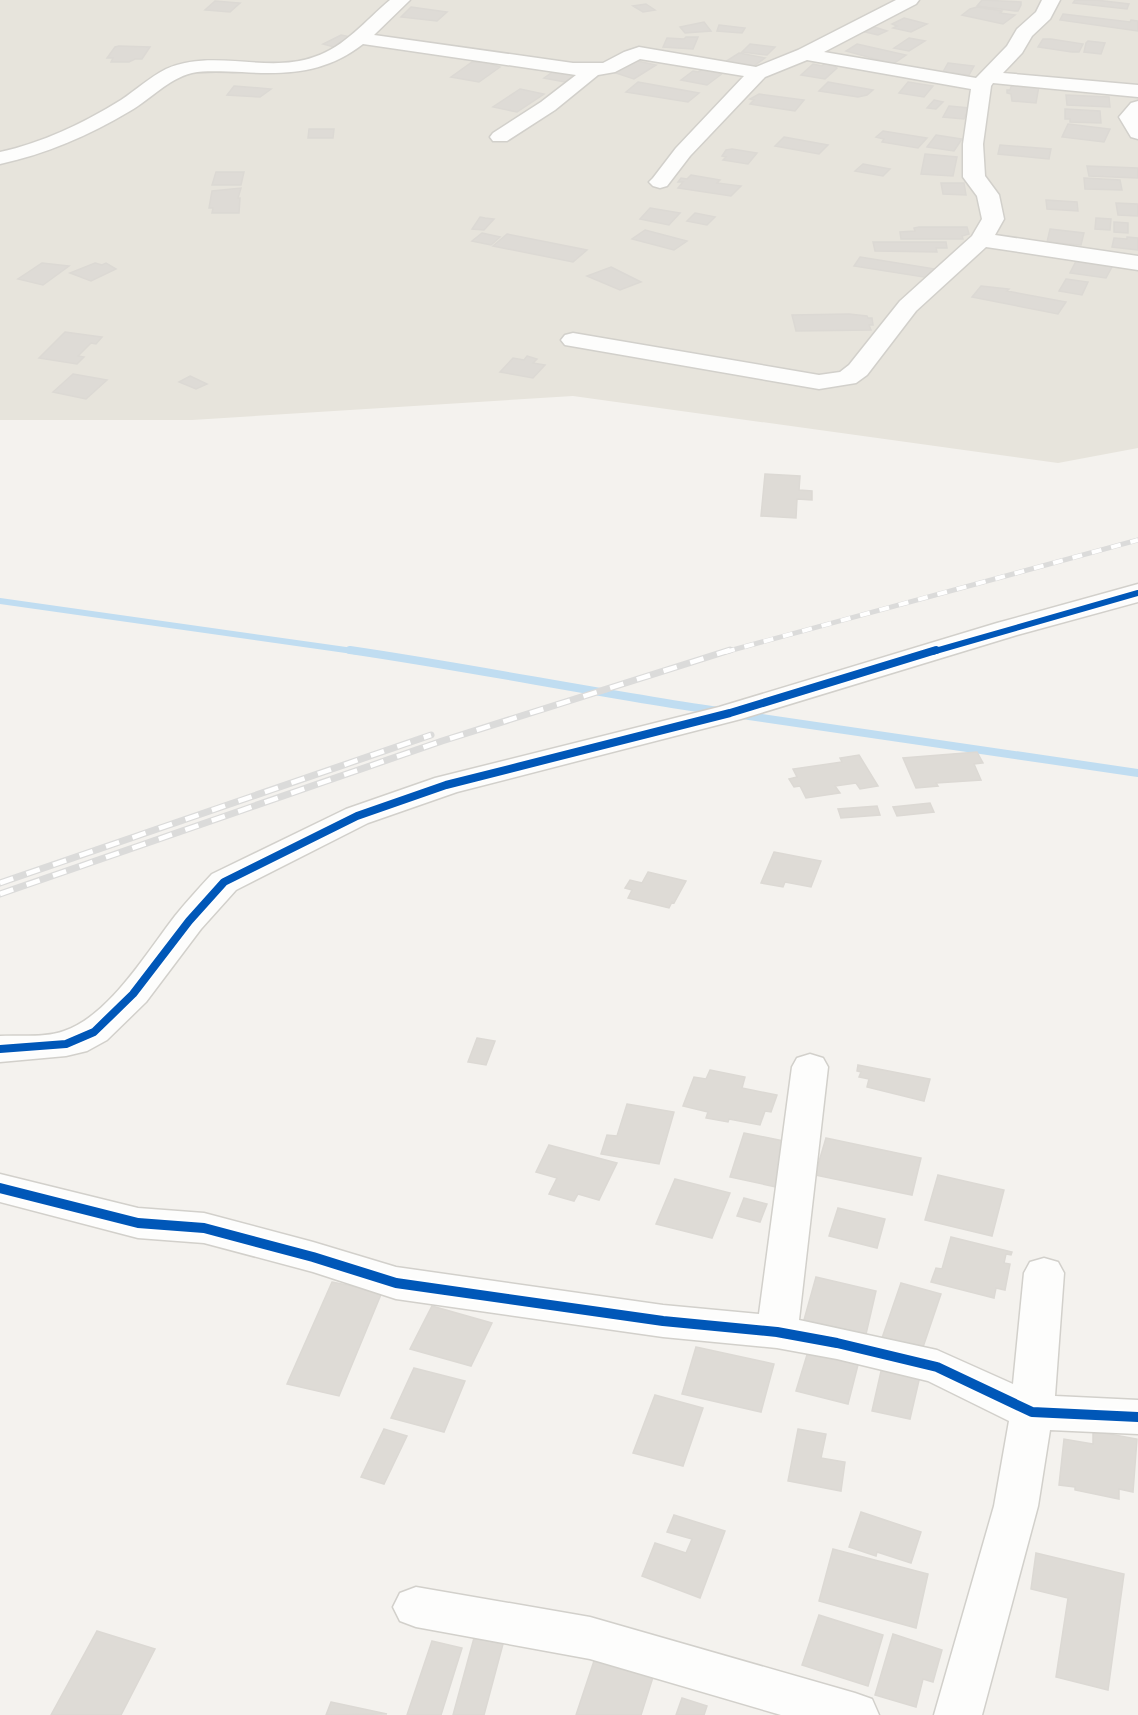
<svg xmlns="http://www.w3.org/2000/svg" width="1138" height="1715" font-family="'IBM Plex Sans',sans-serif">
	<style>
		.residential { fill: #e7e4dc }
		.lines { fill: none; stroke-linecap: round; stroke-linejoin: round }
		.stream-far1 { stroke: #c0ddf1; stroke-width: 6 }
		.stream { stroke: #c0ddf1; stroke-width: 8 }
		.building { fill: #dedbd6; stroke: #dcd9d4; stroke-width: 1.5 }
		.minor-casing { stroke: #d2d0cb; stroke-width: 3 }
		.minor { fill: #fdfdfc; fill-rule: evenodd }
		.rail-far1-casing { stroke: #dbdbda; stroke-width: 5 }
		.rail-casing { stroke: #dbdbda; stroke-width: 7 }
		.rail-far1 { stroke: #fff; stroke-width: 4; stroke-dasharray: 10; stroke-linecap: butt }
		.rail { stroke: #fff; stroke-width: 4.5; stroke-dasharray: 14; stroke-linecap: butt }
		.cycleway-far2-casing { stroke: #fff; stroke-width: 9 }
		.cycleway-far1-casing { stroke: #fff; stroke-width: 11 }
		.cycleway-casing { stroke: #fff; stroke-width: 14 }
		.cycleway-far2 { stroke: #0057b8; stroke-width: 6 }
		.cycleway-far1 { stroke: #0057b8; stroke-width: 8 }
		.cycleway { stroke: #0057b8; stroke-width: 10 }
	</style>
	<rect width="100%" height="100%" fill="#f4f2ee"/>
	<path class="residential" d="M0,0H1138V448L1058,463L573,396L192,420H0Z"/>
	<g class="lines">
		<path class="stream-far1" d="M0,601L360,652"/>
		<path class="stream" d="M350,650C473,668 595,693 718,711
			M742,715L1138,773"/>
	</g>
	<path class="building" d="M982,0L1021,2V5L1018,11H1015L977,6Z
		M1075,0H1096L1129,4L1127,9L1073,3Z
		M215,1L240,3L230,12L205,10Z
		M646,4L655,10L643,12L633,6Z
		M411,7L447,12L437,21L401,17Z
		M977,7L1002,11L1000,13L1015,15L1003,24L962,15L970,9Z
		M1063,14L1130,22L1131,20L1138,21V31L1060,20Z
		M904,18L927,24L911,32L893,28L897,26L892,24Z
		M704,22L711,31L685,33L680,27Z
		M719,25L745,28L742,33L717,31Z
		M874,27L887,31L878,35L865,32Z
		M341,35L351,37L334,47L323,44Z
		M686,37H698L693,49L663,47L667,38L684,39Z
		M909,38L925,41L909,51L894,48Z
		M1043,39H1051L1083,44L1079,52H1072L1038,47Z
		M1088,41L1105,43L1101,54L1084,52L1086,43Z
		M750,44L775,47L767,55L742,52Z
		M857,44L906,55L893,64L846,51Z
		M119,46L150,47L142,59H135L129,62H111L113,58H107L115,47Z
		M739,53L765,58L751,68L725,62Z
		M633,60L656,65L634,79L613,72Z
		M472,62H485L500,67L479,82L451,77Z
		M826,62L835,64L833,65L837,68L825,79L801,75L813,64L822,66Z
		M948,63L974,66L969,75L943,72Z
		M558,68L584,73L570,83L544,78Z
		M703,69L723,73L707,85L681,80L693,71L698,72Z
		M638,82L699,93L688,102L626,92Z
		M828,82L873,90L867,95L858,97L819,91Z
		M908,82L933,86L924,97L899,93Z
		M1012,84L1039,86L1036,103L1012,101L1011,94L1007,93V90H1010Z
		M234,86L271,89L260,97L227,95Z
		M520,89L544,94L517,112L493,107Z
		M759,94L804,100L795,111L750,104L754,100L750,99Z
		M1066,95L1109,97L1110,107L1067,105Z
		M934,100L943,102L936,109L927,108Z
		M949,106L969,108L964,119L943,117Z
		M1065,109L1100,111L1101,123L1070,122V119H1065Z
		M1068,124L1110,129L1104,142L1062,137Z
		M309,129H334L333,138H308Z
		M883,131L927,138L918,148L882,142L884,139L876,137Z
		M936,135L962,139L954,151L927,147Z
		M784,137L828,145L819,154L775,146Z
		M1000,145L1051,149L1049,159L998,154Z
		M732,149L757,153L748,164L723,160L726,157L722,156L726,150Z
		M925,154L957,157L953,176L921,174Z
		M863,164L890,169L883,176L855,171Z
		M1087,166L1138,168V178L1089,176Z
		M216,172H244L241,185H212Z
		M691,175L720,180L717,183L741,186L731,196L678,188L683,182H678L681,178L687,179Z
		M1084,178L1120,180L1122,190L1085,189Z
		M941,183H964L966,195L943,194Z
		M241,188L238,198H240L239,213H212L213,208H209L212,191Z
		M1046,200L1077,202L1078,211L1047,209Z
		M1116,203L1138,204V216L1118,215Z
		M650,208L680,213L669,225L640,219Z
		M695,213L715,217L707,225L687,221Z
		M480,217L485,218L494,219L484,230L472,229Z
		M1096,218L1111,219L1110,230L1095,229Z
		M1114,222L1128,223V233L1114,232Z
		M919,227H967L969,234L962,236L963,239H901L900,232L915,231L914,228Z
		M1050,229L1084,233L1081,245L1047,242Z
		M645,230L687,241L674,250L632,239Z
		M482,233L500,237L491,245L472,241Z
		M507,234L587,250L573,262L493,246Z
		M1127,237L1138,238V250L1112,247L1114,238L1127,239Z
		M873,242H946L947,248H936L937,252L875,251Z
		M860,257L935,269L930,278L854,266Z
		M1077,259L1113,265L1106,278L1070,273Z
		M42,263L69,266L43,285L18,279Z
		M95,263L102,265L106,263L116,269L91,281L70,273Z
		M611,267L641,282L620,290L587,276Z
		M1066,279L1088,282L1082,295L1059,291Z
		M981,286L1009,289L1007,291L1066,302L1058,314L972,297Z
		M849,314L867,316L868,318H872L873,325H869L871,330L796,331L792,315Z
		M65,332L102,337L96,344L91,343L78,356L84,357L77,364L39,358Z
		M527,356L537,359L533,363L545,365L533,378L500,372L513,358L524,360Z
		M73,374L107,380L86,399L53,392Z
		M190,376L207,384L196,389L179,382Z
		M765,474L800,476L799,490L812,491V500L797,499L796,518L761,516Z
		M977,752L983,763L974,764L981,780L936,783L938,786L916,788L903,758Z
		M859,755L878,786L860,789L856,783L835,786L840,793L806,798L800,786L794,787L789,779L797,777L793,769L842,762L840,758Z
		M930,803L934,812L897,816L893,807Z
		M877,806L880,815L841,818L838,809Z
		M774,852L821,861L811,887L785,882L783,887L761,883Z
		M648,872L686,881L674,903L672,902L669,908L628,898L632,890L625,888L630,880L642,883Z
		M477,1038L495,1041L486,1065L468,1062Z
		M858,1065L930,1079L924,1101L867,1087L869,1079L859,1077L861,1072L857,1071Z
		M710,1070L745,1077L742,1088L777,1095L771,1112L765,1111L760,1125L729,1119L728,1122L706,1118L708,1112L683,1106L694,1077L706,1079Z
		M627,1104L674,1112L659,1164L601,1154L607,1135L617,1136Z
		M744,1133L794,1143L781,1188L730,1177Z
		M826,1138L921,1158L912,1195L815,1175Z
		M549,1145L617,1163L599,1200L578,1194L574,1201L549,1194L557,1178L536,1172Z
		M938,1175L1004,1190L992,1236L925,1220Z
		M675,1179L730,1193L712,1238L656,1224Z
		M744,1198L767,1204L760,1222L737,1216Z
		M838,1208L885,1219L877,1248L829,1236Z
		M951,1237L1012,1252L1011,1255L1006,1254L1004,1263L1010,1264L1005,1290L996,1288L994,1298L931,1282L936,1268L942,1269Z
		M816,1277L876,1291L866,1334L804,1320Z
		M332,1282L382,1292L339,1396L287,1384Z
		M901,1283L941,1294L921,1353L881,1341Z
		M432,1306L492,1323L471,1366L410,1349Z
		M810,1345L860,1357L848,1404L796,1391Z
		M696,1347L774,1364L761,1412L682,1394Z
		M882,1367L920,1376L910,1419L872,1411Z
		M414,1368L465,1381L444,1432L391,1418Z
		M655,1395L703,1408L683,1466L633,1453Z
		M384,1429L407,1436L384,1484L361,1477Z
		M798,1429L826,1434L821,1458L845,1462L841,1491L788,1481Z
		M1093,1431L1137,1439L1133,1492L1119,1489V1499L1075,1490V1487L1059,1485L1064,1439L1093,1444Z
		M861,1512L921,1532L911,1563L877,1552L876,1556L849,1547Z
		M674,1515L725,1531L700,1598L642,1576L655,1543L686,1553L692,1539L667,1532Z
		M833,1549L928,1574L916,1628L819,1601Z
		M1036,1553L1124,1574L1108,1690L1056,1677L1068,1598L1031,1589Z
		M819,1615L883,1635L868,1686L802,1665Z
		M97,1631L155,1649L121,1715H51Z
		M893,1634L942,1650L933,1682L923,1679L916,1707L875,1695Z
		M474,1638L503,1644L484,1715H453Z
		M432,1641L462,1648L441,1715H407Z
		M595,1658L654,1674L641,1715H576Z
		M682,1698L707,1706L704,1715H676Z
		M331,1702L387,1714L326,1715Z"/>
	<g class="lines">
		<defs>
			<path id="minor" d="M390,0H410L374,35L573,63H603L624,52L639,47L756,67L798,50L896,0H919L916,4L824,52L976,78L1007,46L1017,29L1036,12L1042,0H1060L1050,19L1032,36L1022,53L1003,73L1138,85V97L993,83L991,86L983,144L985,176L999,195L1004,219L995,235L1138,256V270L986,247L916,311L867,375L856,383L819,389L565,345L561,340L565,335L573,333L819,375L840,372L849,365L900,301L972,236L982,219L977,196L963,177V144L971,89L807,60L765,77L690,156L667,186L660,188L653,186L649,182L653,178L676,148L744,76L640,59L615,72L598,75L555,110L507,141H493L490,137L493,133L541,102L576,75L363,44C326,73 287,75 242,72C226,72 208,70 192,73C168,79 151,99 130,111C90,135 46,154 0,164V152C42,143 84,123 121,100C136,90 150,77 166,69C214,48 267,74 314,57C345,47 366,20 390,0Z
				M1138,101V139L1131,137L1119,117L1131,103Z
				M1138,584V602L1017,635L741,719L457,792L368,823L236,890L201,929L146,1002L107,1040L87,1051L66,1056L0,1062V1036C20,1035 45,1038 64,1031C109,1016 147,952 175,916C187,901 199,888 212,874L346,809L435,778L719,707L997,623Z
				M810,1054L823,1058L828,1067L799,1320L937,1350L1013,1384L1024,1273L1030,1262L1044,1258L1058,1262L1064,1273L1055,1396L1138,1400V1434L1050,1430L1038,1506L982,1715H934L994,1506L1009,1421L928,1381L837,1359L777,1348L663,1337L396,1299L313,1272L204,1243L138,1238L0,1202V1174L138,1208L204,1213L313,1242L396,1267L663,1305L759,1314L792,1067L797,1058Z
				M416,1587L590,1617L855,1693L872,1699L879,1715H781L590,1659L416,1627L400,1621L393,1607L400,1593Z"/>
		</defs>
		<use href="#minor" class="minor-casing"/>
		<use href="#minor" class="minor"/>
		<defs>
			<path id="rail-far1" d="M725,652L1138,540"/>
			<path id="rail" d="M0,883L431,735
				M0,894L442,741L730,650"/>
		</defs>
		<use href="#rail-far1" class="rail-far1-casing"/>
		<use href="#rail" class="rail-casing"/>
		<use href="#rail-far1" class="rail-far1"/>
		<use href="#rail" class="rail"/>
		<defs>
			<path id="cycleway-far2" d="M932,652L1138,593"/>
			<path id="cycleway-far1" d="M0,1049L66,1044L94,1032L133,994L189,921L224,882L357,816L446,785L730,713L936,650"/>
			<path id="cycleway" d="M0,1188L138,1223L204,1228L313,1257L396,1283L663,1321L777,1332L837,1343L937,1367L1032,1412L1138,1417"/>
		</defs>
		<use href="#cycleway-far2" class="cycleway-far2-casing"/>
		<use href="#cycleway-far1" class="cycleway-far1-casing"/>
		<use href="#cycleway" class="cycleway-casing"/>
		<use href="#cycleway-far2" class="cycleway-far2"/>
		<use href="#cycleway-far1" class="cycleway-far1"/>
		<use href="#cycleway" class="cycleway"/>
	</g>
</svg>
